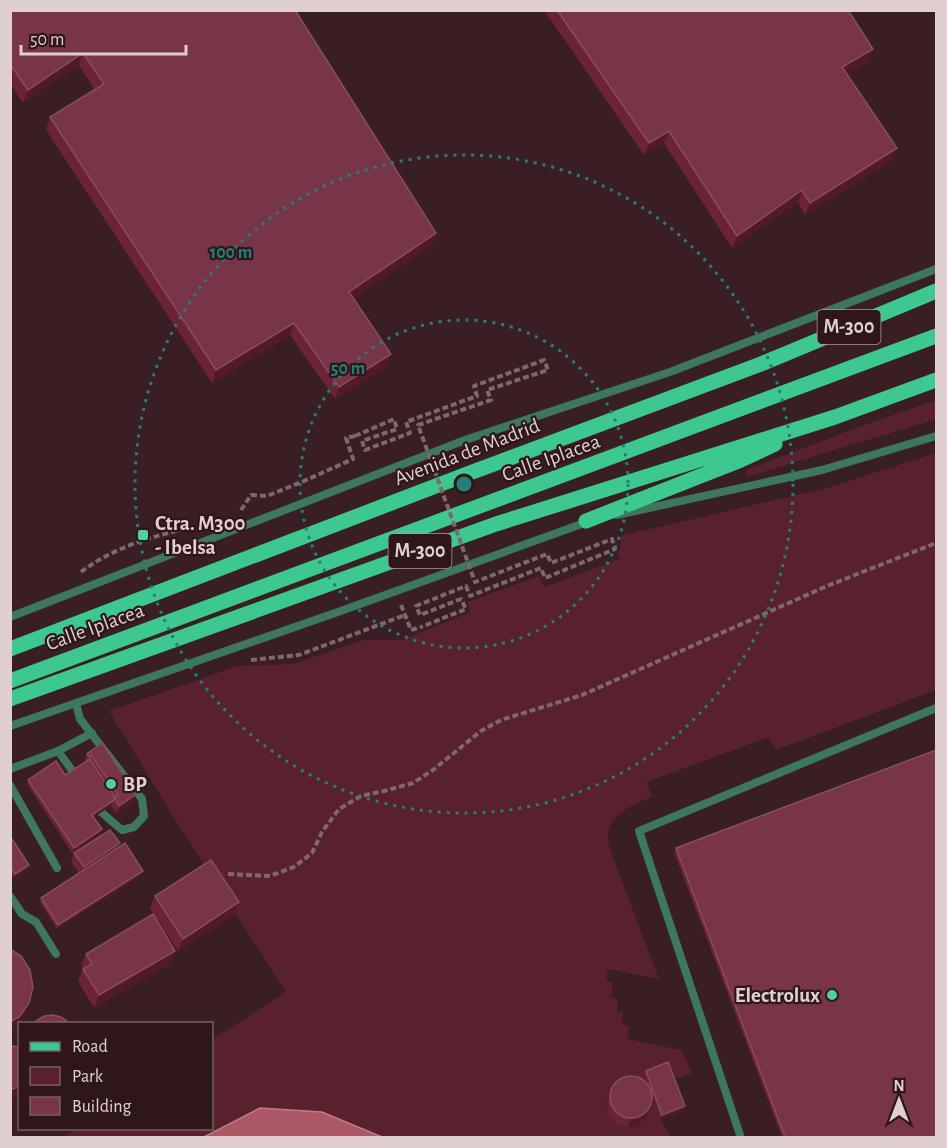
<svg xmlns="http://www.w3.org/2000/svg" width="947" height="1148" font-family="'Alegreya Sans',sans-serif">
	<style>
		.green { fill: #58212d; fill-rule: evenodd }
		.water { fill: #ab5766; stroke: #bb7b86; stroke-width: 1.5 }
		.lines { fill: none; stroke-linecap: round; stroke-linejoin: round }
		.path { stroke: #7e686b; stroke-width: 4; stroke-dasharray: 6 3; stroke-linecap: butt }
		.lane { stroke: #3d785c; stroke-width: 8 }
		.primary { stroke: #3dc88f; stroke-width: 15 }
		.path-bridge { stroke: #7e686b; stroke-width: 4; stroke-dasharray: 6 3; stroke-linecap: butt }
		.wall { fill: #6c2337 }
		.shaded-wall { fill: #521a28 }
		.building { fill: #783547; stroke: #884e5c; stroke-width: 1.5 }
		.ring { fill: none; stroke: #247f78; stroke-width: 3; stroke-dasharray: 3 6 }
		.poi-dot { fill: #4dd39a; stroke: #2e161a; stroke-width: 2 }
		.labels { text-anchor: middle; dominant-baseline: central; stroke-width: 4.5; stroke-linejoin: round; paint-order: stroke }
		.shield { fill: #2e161a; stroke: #ab9899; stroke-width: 1.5 }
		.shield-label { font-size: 20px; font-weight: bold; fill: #e0cfd0 }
		.street-label { font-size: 21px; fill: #e0cfd0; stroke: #2e161a }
		.poi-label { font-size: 21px; font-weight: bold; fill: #e0cfd0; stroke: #2e161a; text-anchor: start }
		.centre { fill: #247f78; stroke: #2e161a; stroke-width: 3 }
		.ring-label { font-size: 18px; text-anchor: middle; font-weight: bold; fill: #247f78; stroke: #2e161a; stroke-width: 4.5; stroke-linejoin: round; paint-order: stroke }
	</style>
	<rect width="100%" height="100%" fill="#391f23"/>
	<path class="green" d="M936,400V419C874,439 811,456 748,477L746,470L864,425Z
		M936,453V690L776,750L769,737L647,782L652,797C627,807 601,817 610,849L659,979L608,969L606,980L613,983L611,997L618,999L617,1011L623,1012L622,1024L629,1027L627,1039L681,1050L692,1073L672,1080L661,1119L670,1137L62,1138L75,1129L212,1128V1040L286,992L172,815L109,711L238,666L293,664L364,640H403L470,612L468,602L539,576L544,587L620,559L617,553L621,548L620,536L827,488ZM613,1090L649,1106C645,1145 587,1121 613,1090Z"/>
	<path class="water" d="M260,1108L322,1112L382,1137H204Z"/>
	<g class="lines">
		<path class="path" d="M241,510L251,495L267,496L304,481L353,459L346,438L355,436
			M81,572C114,547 155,535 195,527
			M401,605L411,630L421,627
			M251,660L299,655L405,615
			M228,874L270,876L294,867L312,853L322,832L339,809L361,796L384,791L413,783L433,770L481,731L501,720L582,695L827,586L936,543"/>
		<path class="lane" d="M617,515L822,470L936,436
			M10,617L465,440L670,372L936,269
			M76,703L80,719L142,799L144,816L134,827L122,830L101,812
			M10,726L338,612L590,521
			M58,751L74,773
			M10,769L58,751L92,733
			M10,785L57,868
			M10,896L22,914L36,922L56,954
			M741,1138L639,831L936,708"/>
		<path class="primary" d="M586,521L741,460L775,444
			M10,649L475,471L761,364L936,291
			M10,681L936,336
			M10,699L496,524L835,417L936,380"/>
		<path class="path-bridge" d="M355,436L394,419L397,429L362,441L365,450L410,433L406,422L477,396L474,386L544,360L548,370L487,390L491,400L418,425L475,582L547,554L551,563L612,539L615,549L545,578L541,568L470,596L466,586L416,606L420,615L461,599L466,609L421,627"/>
	</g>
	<path class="wall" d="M10,10L436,233L432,246L354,298L391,354L387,366L335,399L290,335L212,383L46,130L50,117L95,90L79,65L23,103L10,83Z
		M544,10H848L873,49L869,61L846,74L893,160L805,215L798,202L732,248L664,143L644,155Z
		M102,743L133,803L116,814L111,806L94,817L102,829L100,834L72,853L27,784L28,780L65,775L84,763V762L87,754Z
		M10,836L27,869L14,878L10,873Z
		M118,847L143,871L141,875L57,929L40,902L41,898L79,873L71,862L74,853Z
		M676,848L936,1137H782L674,852Z
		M155,896L234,915L178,951L150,908Z
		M175,951L171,963L94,1008L78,981L83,969L81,966L86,954Z
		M646,1071L683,1111L661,1119L653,1097L647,1115L641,1122L628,1127L618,1125L614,1122L608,1114L607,1104L613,1086L647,1083L644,1075Z"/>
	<path class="shaded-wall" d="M873,49L869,61L837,80L842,67Z
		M83,53L79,65L23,103L28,90Z
		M669,131L664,143L644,155L649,143Z
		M897,148L893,160L805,215L810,203Z
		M802,190L798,202L732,248L737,236Z
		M436,233L432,246L345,304L349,292Z
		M294,323L290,335L212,383L216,370Z
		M391,354L387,366L335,399L339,387Z
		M136,794L133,803L116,814L119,806Z
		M113,801L111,806L91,819L92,815Z
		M102,829L100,834L72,853L74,848Z
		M120,843L117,851L81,875L84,867Z
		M29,865L27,869L14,878L15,874Z
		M143,871L141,875L57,929L58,925Z
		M239,902L234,915L178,951L183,939Z
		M175,951L171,963L94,1008L99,995Z
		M29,1003L25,1015L15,1029L10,1032V1022Z
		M20,1086V1092L15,1096L10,1097V1090Z
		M685,1106L683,1111L661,1119L662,1115Z
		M650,1107L647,1115L641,1122L628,1127L631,1118Z"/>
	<path class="building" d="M10,10H295L436,233L349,292L391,354L339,387L294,323L216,370L50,117L104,84L83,53L28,90L10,64Z
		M557,10H848L873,49L842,67L897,148L810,203L802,190L737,236L669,131L649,143Z
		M102,743L136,794L119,806L114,797L118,795L91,755L89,757L87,754Z
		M936,750V1137H785L676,848Z
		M90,759L115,797L113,801L92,815L102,829L74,848L28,780L56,761L65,775Z
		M110,830L120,843L84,867L74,853Z
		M10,836L29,865L15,874L10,866Z
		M125,843L143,871L58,925L41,898Z
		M211,860L239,902L183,939L155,896Z
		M153,914L175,951L99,995L83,969L92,964L86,954Z
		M10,949L21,956L30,970L33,987L29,1003L19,1017L10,1022Z
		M53,1015L61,1017L68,1022L69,1023H33L44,1016Z
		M10,1045L20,1048V1086L10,1090Z
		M668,1062L685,1106L662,1115L646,1071Z
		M610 1097a21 21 0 1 1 42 0a21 21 0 1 1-42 0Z"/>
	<g class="ring">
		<circle cx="464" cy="484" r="164"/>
		<circle cx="464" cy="484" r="329"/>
	</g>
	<g class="poi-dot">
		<rect x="137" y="529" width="12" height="12" rx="3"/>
		<circle cx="111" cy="784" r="6"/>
		<circle cx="832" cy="995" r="6"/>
	</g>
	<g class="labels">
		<g class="shield">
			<rect x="817.5" y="310" width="63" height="34" rx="4.5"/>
			<rect x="388.5" y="534" width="63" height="34" rx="4.5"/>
		</g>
		<g class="shield-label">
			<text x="849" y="327">M-300</text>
			<text x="420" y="551">M-300</text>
		</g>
		<g class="street-label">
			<text transform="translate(467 452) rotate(-21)">Avenida de Madrid</text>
			<text transform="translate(551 458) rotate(-20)">Calle Iplacea</text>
			<text transform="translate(95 627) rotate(-20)">Calle Iplacea</text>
		</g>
		<g class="poi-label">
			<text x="155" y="523">Ctra. M300<tspan x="155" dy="24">- Ibelsa</tspan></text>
			<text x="123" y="784">BP</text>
			<text x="820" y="995" text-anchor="end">Electrolux</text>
		</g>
	</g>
	<circle cx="464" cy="484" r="9" class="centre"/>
	<g class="ring-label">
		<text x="231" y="258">100 m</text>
		<text x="348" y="374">50 m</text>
	</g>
	<rect width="947" height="1148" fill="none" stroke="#e0cfd0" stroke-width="24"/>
	<rect x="18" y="1022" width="195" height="108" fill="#2e161a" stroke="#756063" stroke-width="1.5"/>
	<rect x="30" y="1042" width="30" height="9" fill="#3dc88f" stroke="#756063" stroke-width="1.5"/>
	<text x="72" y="1052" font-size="18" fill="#e0cfd0">Road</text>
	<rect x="30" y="1067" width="30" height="18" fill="#58212d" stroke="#756063" stroke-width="1.5"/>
	<text x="72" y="1082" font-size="18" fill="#e0cfd0">Park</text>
	<rect x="30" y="1097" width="30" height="18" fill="#783547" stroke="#756063" stroke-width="1.5"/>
	<text x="72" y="1112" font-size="18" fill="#e0cfd0">Building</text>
	<g transform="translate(899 1100)" stroke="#2e161a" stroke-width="4.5" paint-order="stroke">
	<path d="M0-4.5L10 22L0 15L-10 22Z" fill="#e0cfd0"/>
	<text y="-9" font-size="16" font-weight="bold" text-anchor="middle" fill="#e0cfd0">N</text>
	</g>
	<path d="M21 45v9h165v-9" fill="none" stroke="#e0cfd0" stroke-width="3"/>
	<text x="30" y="45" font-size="18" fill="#e0cfd0" stroke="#2e161a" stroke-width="4.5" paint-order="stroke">50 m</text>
</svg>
